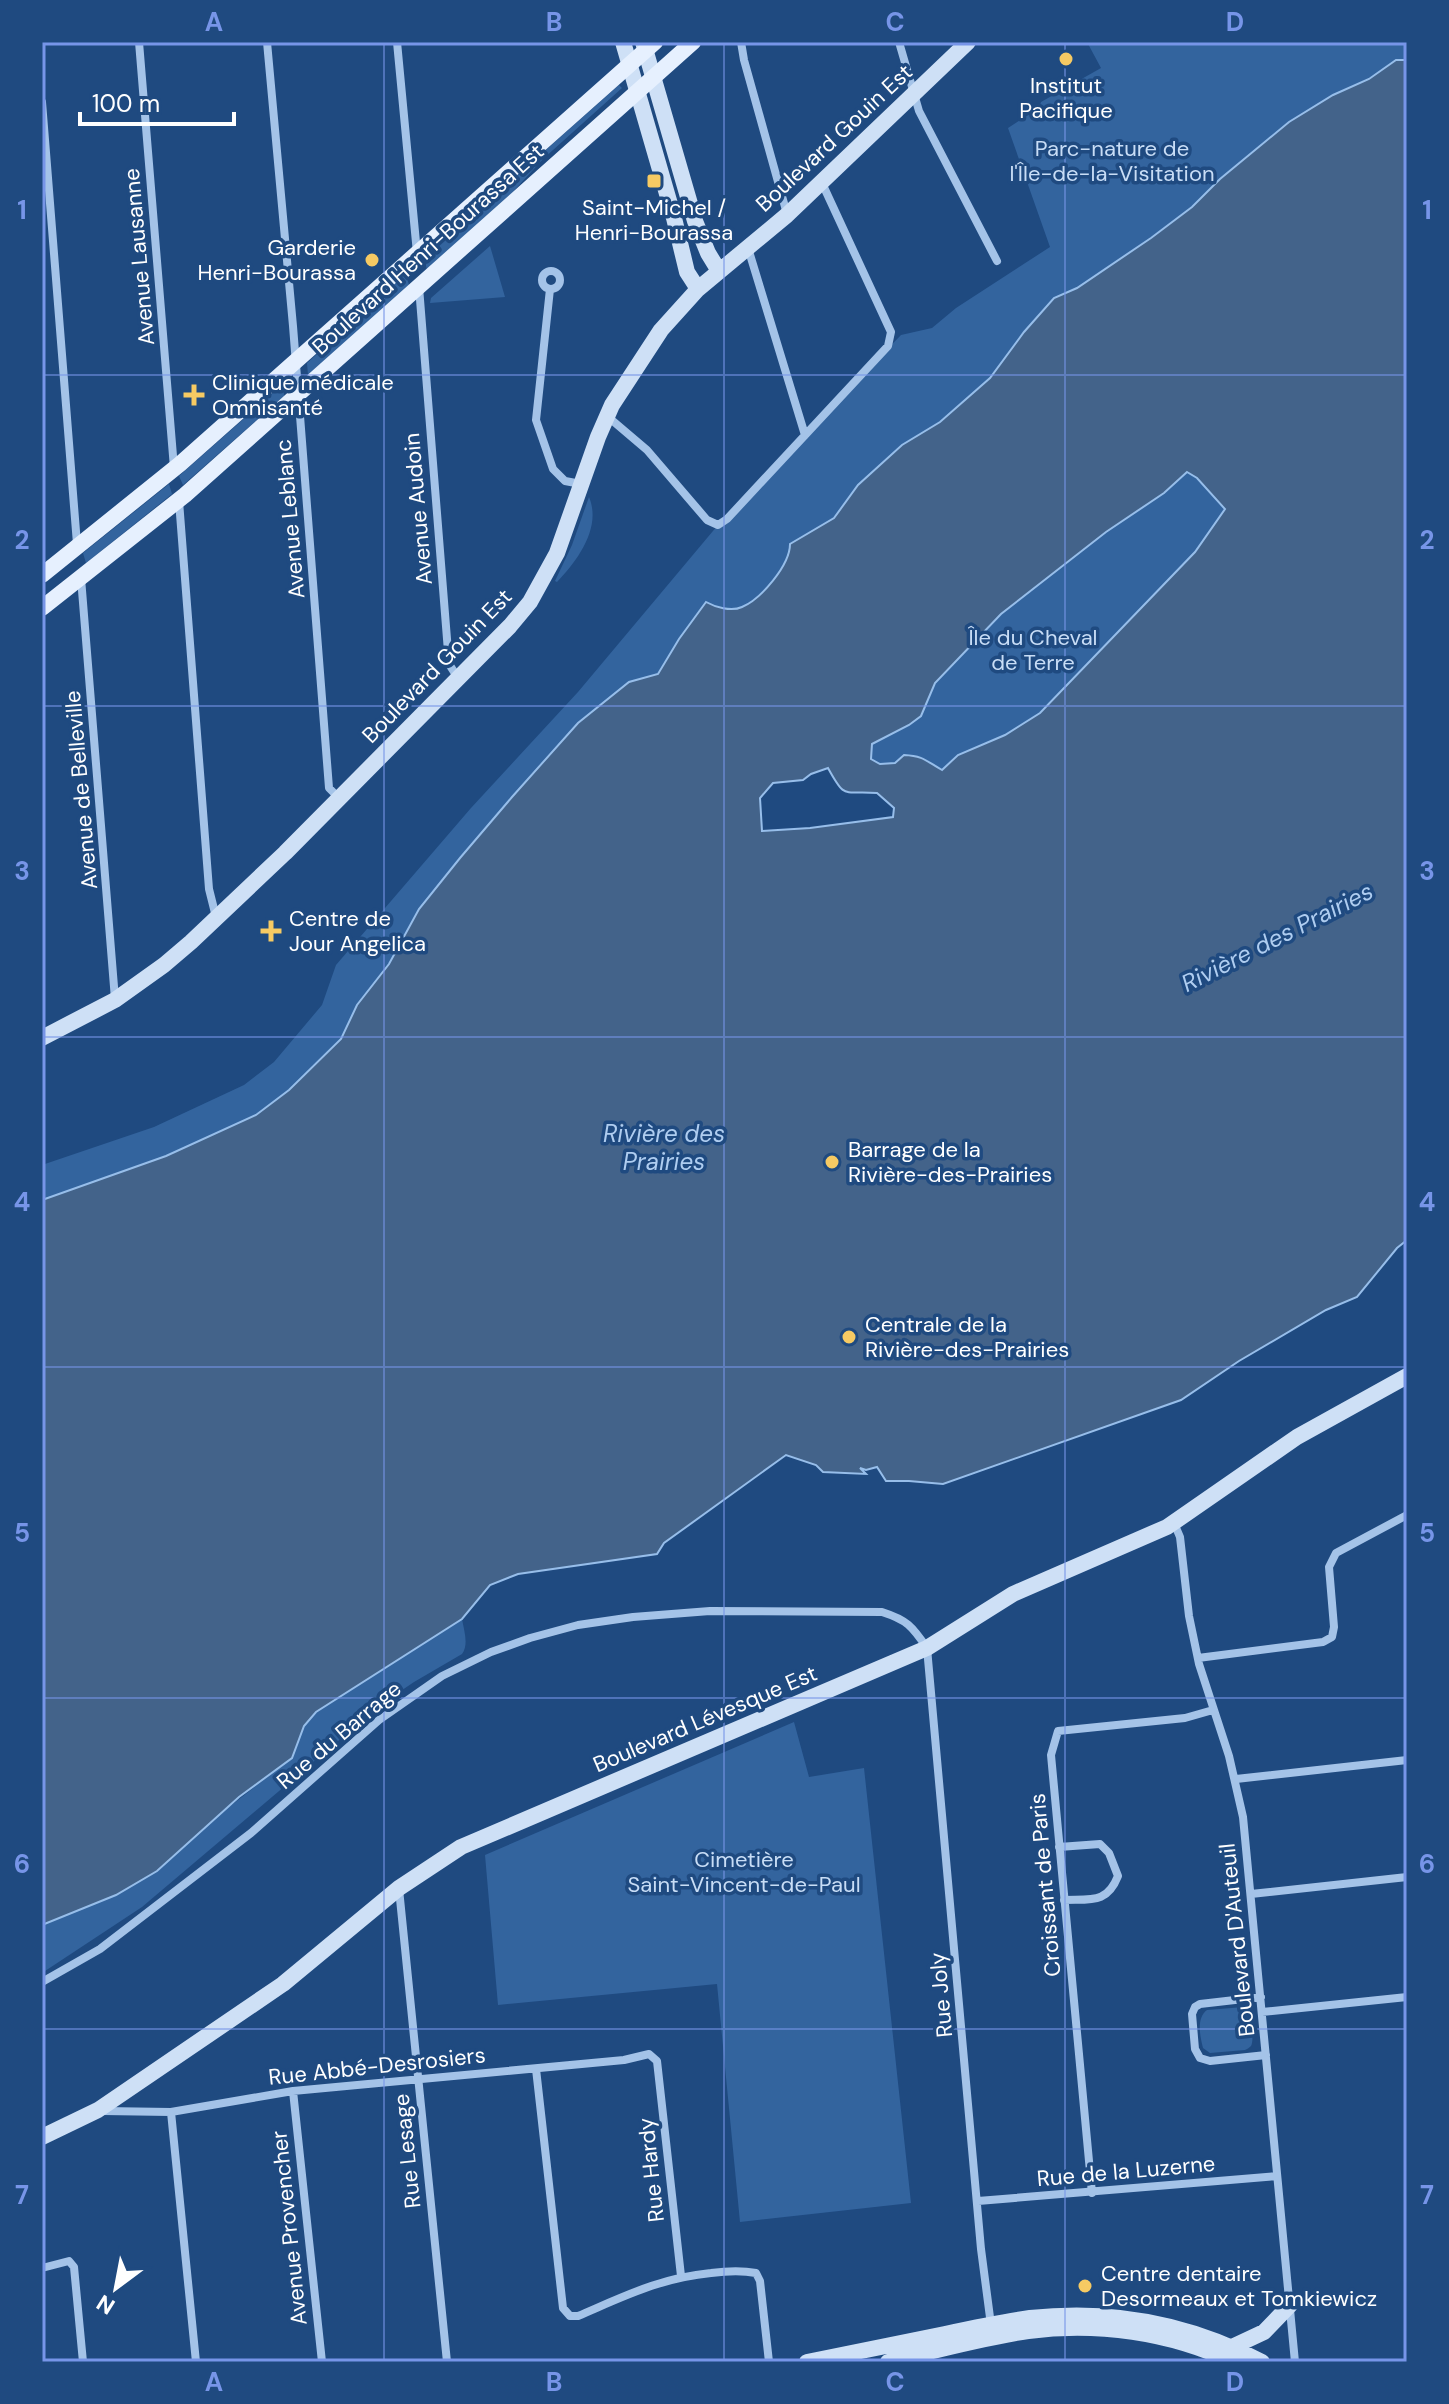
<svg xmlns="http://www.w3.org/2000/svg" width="1449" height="2404" font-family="'DM Sans',sans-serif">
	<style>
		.green { fill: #33649e }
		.water { fill: #43638a; stroke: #97beea; stroke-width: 2; fill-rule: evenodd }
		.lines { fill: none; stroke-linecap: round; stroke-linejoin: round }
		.street { stroke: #a4c3e8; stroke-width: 8 }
		.secondary { stroke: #cee0f6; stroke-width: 16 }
		.primary { stroke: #e6f0fe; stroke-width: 16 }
		.grid { fill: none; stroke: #7795e8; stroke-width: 2; stroke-opacity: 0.55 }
		.poi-dot { fill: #f6ca63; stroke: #1f4a80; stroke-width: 3 }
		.labels { text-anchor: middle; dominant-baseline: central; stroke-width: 7; stroke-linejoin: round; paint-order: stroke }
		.poi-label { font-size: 22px; fill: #fff; stroke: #1f4a80; text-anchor: start }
		.street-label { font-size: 22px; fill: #fff; stroke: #1f4a80 }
		.park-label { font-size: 22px; fill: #c8ddf6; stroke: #1f4a80 }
		.water-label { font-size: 24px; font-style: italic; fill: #afcdf0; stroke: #1f4a80 }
		.neatline { fill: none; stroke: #7795e8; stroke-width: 3 }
		.grid-label { font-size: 26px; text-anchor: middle; font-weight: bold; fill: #7795e8 }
	</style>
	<rect width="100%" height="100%" fill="#1f4a80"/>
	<path class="green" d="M1087,42H1407V70L1378,73L1289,122L1220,179L1192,207L1109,269L1077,288L1024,332L990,378L839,511L835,518L790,544C790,565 761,599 742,607C731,612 715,607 705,602L679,639L658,674L629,682L610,698L512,797L460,857L419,909L389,964L357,1005L341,1039L290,1090L256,1115L166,1156L42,1200V1165L154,1127L244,1085L274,1062L322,1005L336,965L471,808L578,692L718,525L814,425L901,335L932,328L956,308L1050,247L1008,128L1039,108L1041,102L1101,68Z
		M619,85L622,88L543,159L510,195L427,270L424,258Z
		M490,246L505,297L430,303L431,298Z
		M406,274L409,285L308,375L307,363Z
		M283,384L284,396L183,485L179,476Z
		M1187,472L1197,478L1225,508L1195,552L1040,713L1005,735L958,755L942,770C926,760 924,756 904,755L896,763L880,764L871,759L872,744L909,725L921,716L935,683L1001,614L1106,532L1164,493Z
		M169,484L172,494L86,563L83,553Z
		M589,497C602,528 577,561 557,582L555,581L572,545Z
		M462,1619C464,1631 469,1644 462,1654L414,1682L383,1703L142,1907L42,1973V1925L116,1895L292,1758L304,1726L316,1712Z
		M794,1722L809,1777L864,1768L911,2203L740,2222L717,1984L498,2005L485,1855Z
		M1244,2007C1250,2013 1255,2039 1251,2046C1249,2048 1247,2049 1245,2050L1210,2053L1203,2048C1200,2036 1196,2018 1207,2010Z"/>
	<path class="water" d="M1396,60H1407V1240L1397,1248L1357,1297L1326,1310L1239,1361L1181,1400L943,1484L909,1481H886L877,1467L866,1470L860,1468L866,1474L823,1472L816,1465L786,1455L664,1543L657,1554L518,1574L490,1585L462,1619L316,1712L304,1726L292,1758L239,1797L157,1871L116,1895L42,1925V1200L166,1156L256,1115L289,1090L341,1039L357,1005L389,964L419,909L460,858L512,797L578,723L629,682L658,674L679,639L706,602C715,607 731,612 742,607C761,599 790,565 790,544L834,518L858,485L902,445L940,422L990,378L1024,332L1054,298L1077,288L1151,238L1192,207L1220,179L1289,122L1333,95L1369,79ZM1187,472L1197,478L1225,509L1195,552L1040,713L1005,735L958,755L942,770C926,761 924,756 904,755L895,763L880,764L871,759L872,744L909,725L921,716L935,683L1001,614L1106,532L1164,493ZM828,768C846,801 843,790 877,793L894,808L893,817L810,828L762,831L760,798L773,783L803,780L811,774Z"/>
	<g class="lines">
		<path class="street" d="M139,42L174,468
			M267,42L293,326L329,788L339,798
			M397,42L417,253
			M741,42L744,60L787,214
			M899,42L919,111L997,261
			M42,102L77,544
			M748,248L805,435
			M542 280a9 9 0 1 1 18 0a9 9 0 1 1-18 0Z
			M419,287L449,664L458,678
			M550,289L536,420L553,469L565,481L581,484
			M607,416L647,450L707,520L718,525L727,519L888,346L891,332L822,183
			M179,501L209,889L216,917
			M81,578L115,999
			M1174,1523L1180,1537L1189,1616L1199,1664L1229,1756L1243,1817L1295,2362
			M1198,1658L1323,1642L1332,1637L1334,1627L1329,1567L1336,1553L1407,1515
			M1236,1779L1407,1760
			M1059,1847L1100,1844L1109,1853L1118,1876C1107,1904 1091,1899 1064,1900
			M399,1889L447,2362
			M1251,1894L1407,1877
			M42,1982L100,1949L251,1833L379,1720L442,1676L491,1652L530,1638L578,1625L633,1617L710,1611L882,1612C907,1620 912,1626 927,1648L981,2249L991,2325
			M1261,1997L1200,2004L1195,2007L1192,2014L1195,2049L1200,2058L1210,2061L1266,2055
			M1262,2012L1407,1997
			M536,2069L563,2308L570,2316H578C625,2296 660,2278 711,2273C727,2271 740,2270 756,2273L760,2281L769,2362
			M293,2091L322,2362
			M103,2111L171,2112L293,2091L624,2060L649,2054L657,2061L681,2276
			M171,2112L196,2362
			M1092,2193L1051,1755L1058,1731L1185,1718L1213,1710
			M978,2201L1277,2176
			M42,2268L69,2261L74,2267L83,2362"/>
		<path class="secondary" d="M623,42L674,218L687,272L698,289
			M643,42L695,221L708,253L719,271
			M42,1038L115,1000L164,965L191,942L285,853L510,626L530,602L557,553L598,437L612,405L661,330L698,289L787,215L968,42
			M42,2137L98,2110L283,1984L399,1888L461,1847L927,1648L1013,1594L1167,1527L1297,1437L1407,1376
			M1232,2347L1264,2332L1290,2305
			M807,2362C853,2353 899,2343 945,2334C973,2328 1002,2322 1030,2318C1111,2309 1190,2324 1262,2362
			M888,2362C934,2351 981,2338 1028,2331C1097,2322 1170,2332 1233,2362"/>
		<path class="primary" d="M42,575L180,464L655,42
			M42,608L185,495L693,42"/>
	</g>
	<path class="grid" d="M384,42V2362M724,42V2362M1065,42V2362M42,375H1407M42,706H1407M42,1037H1407M42,1367H1407M42,1698H1407M42,2029H1407"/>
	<g class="poi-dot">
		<circle cx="1066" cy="59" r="8"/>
		<rect x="646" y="173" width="16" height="16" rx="4"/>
		<circle cx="372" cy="260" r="8"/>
		<path d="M190 383h8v8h8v8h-8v8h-8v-8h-8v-8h8z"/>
		<path d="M267 919h8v8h8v8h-8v8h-8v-8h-8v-8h8z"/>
		<circle cx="832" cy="1162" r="8"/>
		<circle cx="849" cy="1337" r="8"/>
		<circle cx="1085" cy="2286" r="8"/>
	</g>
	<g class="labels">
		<g class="poi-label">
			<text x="1066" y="85" text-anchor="middle">Institut<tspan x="1066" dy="25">Pacifique</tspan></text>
			<text x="654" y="207" text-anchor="middle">Saint-Michel /<tspan x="654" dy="25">Henri-Bourassa</tspan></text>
			<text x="356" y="247" text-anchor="end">Garderie<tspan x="356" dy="25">Henri-Bourassa</tspan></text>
			<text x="212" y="382">Clinique médicale<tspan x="212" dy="25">Omnisanté</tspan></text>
			<text x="289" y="918">Centre de<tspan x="289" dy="25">Jour Angelica</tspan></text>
			<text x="848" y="1149">Barrage de la<tspan x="848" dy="25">Rivière-des-Prairies</tspan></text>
			<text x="865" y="1324">Centrale de la<tspan x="865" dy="25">Rivière-des-Prairies</tspan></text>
			<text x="1101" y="2273">Centre dentaire<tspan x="1101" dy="25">Desormeaux et Tomkiewicz</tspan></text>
		</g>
		<g class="street-label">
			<text transform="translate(834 138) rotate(-43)">Boulevard Gouin Est</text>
			<text transform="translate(428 249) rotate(-42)">Boulevard Henri-Bourassa Est</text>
			<text transform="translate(139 257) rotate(-95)">Avenue Lausanne</text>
			<text transform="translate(418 509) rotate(-95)">Avenue Audoin</text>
			<text transform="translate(290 519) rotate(-95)">Avenue Leblanc</text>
			<text transform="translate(437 666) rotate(-46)">Boulevard Gouin Est</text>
			<text transform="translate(81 790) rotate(-95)">Avenue de Belleville</text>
			<text transform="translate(705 1719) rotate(-23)">Boulevard Lévesque Est</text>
			<text transform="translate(339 1735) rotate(-40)">Rue du Barrage</text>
			<text transform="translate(1045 1885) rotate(-95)">Croissant de Paris</text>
			<text transform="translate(1237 1940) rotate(-96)">Boulevard D'Auteuil</text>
			<text transform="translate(941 1995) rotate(-95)">Rue Joly</text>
			<text transform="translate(377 2066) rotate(-6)">Rue Abbé-Desrosiers</text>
			<text transform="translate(407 2151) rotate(-96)">Rue Lesage</text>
			<text transform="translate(651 2170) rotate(-96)">Rue Hardy</text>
			<text transform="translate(1126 2171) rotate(-5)">Rue de la Luzerne</text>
			<text transform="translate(289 2228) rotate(-96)">Avenue Provencher</text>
		</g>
		<g class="park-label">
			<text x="1112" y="148">Parc-nature de<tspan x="1112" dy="25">l'Île-de-la-Visitation</tspan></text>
			<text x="1033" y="637">Île du Cheval<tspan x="1033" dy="25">de Terre</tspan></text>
			<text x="744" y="1859">Cimetière<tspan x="744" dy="25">Saint-Vincent-de-Paul</tspan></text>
		</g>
		<g class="water-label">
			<text transform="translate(1277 937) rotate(-27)">Rivière des Prairies</text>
			<text x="664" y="1133">Rivière des<tspan x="664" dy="28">Prairies</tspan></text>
		</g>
	</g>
	<rect width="1449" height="2404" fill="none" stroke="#1f4a80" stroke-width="88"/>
	<g transform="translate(116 2288) rotate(212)" stroke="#1f4a80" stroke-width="6" paint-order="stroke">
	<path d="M0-6L14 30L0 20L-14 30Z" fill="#ffffff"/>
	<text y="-12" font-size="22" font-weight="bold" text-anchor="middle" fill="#ffffff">N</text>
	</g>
	<path d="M80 112v12h154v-12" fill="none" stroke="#ffffff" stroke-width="4"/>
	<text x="92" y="112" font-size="24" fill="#ffffff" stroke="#1f4a80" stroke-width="6" paint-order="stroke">100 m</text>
	<rect x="44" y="44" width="1361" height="2316" class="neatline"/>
	<g class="grid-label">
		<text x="214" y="31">A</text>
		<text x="554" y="31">B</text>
		<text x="895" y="31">C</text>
		<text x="1235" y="31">D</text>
		<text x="22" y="219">1</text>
		<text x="1427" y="219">1</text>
		<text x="22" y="549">2</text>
		<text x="1427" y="549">2</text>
		<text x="22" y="880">3</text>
		<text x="1427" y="880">3</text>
		<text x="22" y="1211">4</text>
		<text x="1427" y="1211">4</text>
		<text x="22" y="1542">5</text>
		<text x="1427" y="1542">5</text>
		<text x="22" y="1873">6</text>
		<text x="1427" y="1873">6</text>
		<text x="22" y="2204">7</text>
		<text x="1427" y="2204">7</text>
		<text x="214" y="2391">A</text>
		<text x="554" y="2391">B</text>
		<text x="895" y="2391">C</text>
		<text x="1235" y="2391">D</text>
	</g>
</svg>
